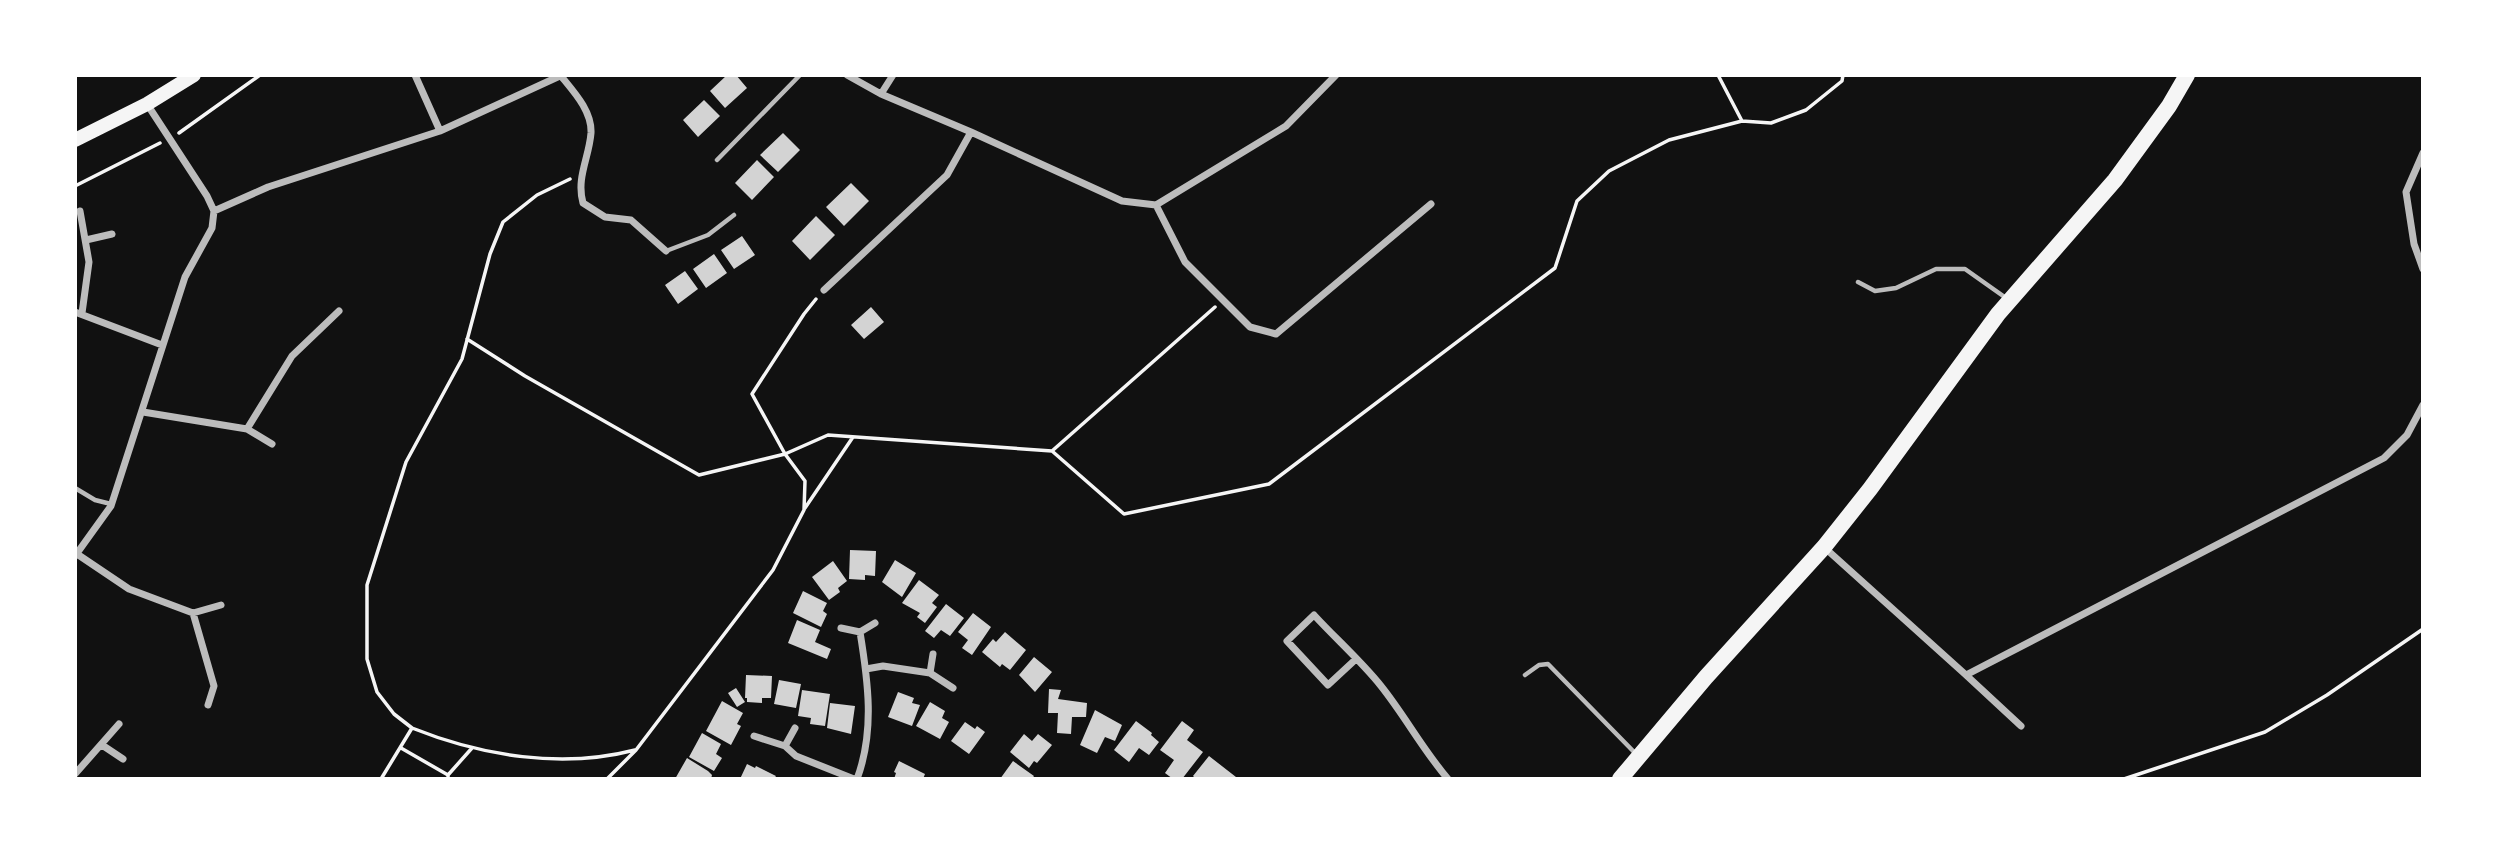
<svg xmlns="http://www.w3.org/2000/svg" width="2498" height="854" font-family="'Work Sans',sans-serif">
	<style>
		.building { fill: #d3d3d3 }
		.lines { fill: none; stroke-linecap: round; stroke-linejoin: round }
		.path { stroke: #f5f5f5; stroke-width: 3.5 }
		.service { stroke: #bcbcbc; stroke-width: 4.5 }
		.minor { stroke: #bcbcbc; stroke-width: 7 }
		.primary { stroke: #f5f5f5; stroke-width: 14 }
		.trunk { stroke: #f5f5f5; stroke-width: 16 }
	</style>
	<rect width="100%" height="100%" fill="#111"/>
	<path class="building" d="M727,75H736L747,88L725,108L710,91Z
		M704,100L720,116L698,137L683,120Z
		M783,133L800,150L778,172L760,155Z
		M757,160L774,177L752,200L735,183Z
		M851,183L869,201L844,226L826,207Z
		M816,216L835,235L810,260L792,241Z
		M742,236L755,255L734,269L721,250Z
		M714,254L727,273L706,288L693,269Z
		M685,271L698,289L678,304L665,285Z
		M871,307L884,322L864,339L851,325Z
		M850,550L876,551L875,576L865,575V580L849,579Z
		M895,560L916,573L902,597L882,582Z
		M833,561L847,581L838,588L840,592L829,600L812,577Z
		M919,580L939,595L932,603L937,607L925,623L917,617L920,613L902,603Z
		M803,591L827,603L823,611L827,614L821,627L793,613Z
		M946,604L964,618L950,636L941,630L934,638L925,631Z
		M973,613L991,627L972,655L962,648L968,640L958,632Z
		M797,620L820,630L815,642L831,649L827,659L788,643Z
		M1005,632L1026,650L1010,670L1002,664L1000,667L982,652L993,639L996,642Z
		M1034,657L1052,672L1035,692L1019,675Z
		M746,675L772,676L771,698H762V703L747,702V698H745Z
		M779,680L801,684L796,708L774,704Z
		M736,688L745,702L737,707L728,693Z
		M1049,689L1061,690L1058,699L1087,703L1086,717H1072L1071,734L1057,733L1058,713H1048Z
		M802,690L830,694L825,726L810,724L811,718L798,716Z
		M898,692L914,698L912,703L920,705L912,726L888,717Z
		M722,701L743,713L737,724L741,726L731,745L706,731Z
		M930,702L945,711L942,718L949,722L940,739L916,726Z
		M830,703L855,706L851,734L827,728Z
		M1095,710L1122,725L1115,741L1105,737L1097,753L1080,745Z
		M1136,721L1152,733L1151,735L1159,742L1149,755L1139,748L1129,762L1114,750Z
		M1182,721L1194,730L1187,740L1203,752L1182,779H1173L1165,773L1174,760L1160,750Z
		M965,722L975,729L977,726L985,732L969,754L951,741Z
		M702,733L721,744L716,754L722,758L714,771L689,757Z
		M1024,734L1032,741L1038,734L1052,745L1037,763L1034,761L1029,768L1010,752Z
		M1209,756L1236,777L1235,779H1196L1193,776Z
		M687,758L708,771L712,775L711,779H675Z
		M899,761L925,774L923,779H894L896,773L894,772Z
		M1013,761L1034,776L1032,779H1000Z
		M747,764L755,768L756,766L776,776L774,779H740Z"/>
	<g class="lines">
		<path class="path" d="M1718,75L1742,121
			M179,133L260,75
			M75,186L160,143
			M816,299L804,314L752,394L785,454L828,435L1052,451L1124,514L1269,484L1555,268L1577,201L1609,171L1669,140L1742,121L1771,123L1806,110L1842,81L1843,75
			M467,339L525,376L699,475L785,454L805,481L804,510L773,570L636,750L607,779
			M1052,451L1215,307
			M805,508L853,437
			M412,728C482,756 562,769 635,750
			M401,748L448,775V779
			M448,775L472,748
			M381,779L412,728L394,714L377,692L367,659V585L406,462L462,359L490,254L503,222L537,195L570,179
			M2124,779L2265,732L2327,695L2423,629"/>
		<path class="service" d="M717,160L800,75
			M666,251L708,235L734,215
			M1858,282L1875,291L1896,288L1936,269H1965L2006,298
			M75,488L95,500L111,504
			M1525,675L1539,665L1548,664L1635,753"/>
		<path class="minor" d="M415,75L440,131
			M847,75L881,94L971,132L1122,201L1156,205L1286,126L1336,75
			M561,76C574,92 592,111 591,133C589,158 576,178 583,203L605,217L631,220L666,251
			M881,94L893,75
			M147,104L207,196L214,211
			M2423,153L2406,192L2414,244L2423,269
			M1156,205L1185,262L1250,327L1276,334L1431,204
			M80,211L89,262L82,313
			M86,240L112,234
			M824,290L947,175L971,132
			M75,312L162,345
			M143,412L247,429L292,356L339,311
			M247,429L272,444
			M1825,548L1966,675L2384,458L2407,435L2423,405
			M77,554L129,589L193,613L214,686L208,705
			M75,556L111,506L185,277L212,228L214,211L268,187L440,131L562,75
			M193,613L221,605
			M841,628L860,632
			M1356,659L1328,685L1287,641L1314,615C1336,639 1361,661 1381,686C1405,716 1423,750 1448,779
			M866,669L883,666L930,673L953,688
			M930,673L933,654
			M1966,675L2021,726
			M754,736L785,746L796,756L854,779
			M102,745L123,759
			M785,746L795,728
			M75,774L119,724
			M857,779C875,731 868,681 860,632L875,623"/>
		<path class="primary" d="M75,140L147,104L194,75"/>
		<path class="trunk" d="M1620,779L1706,677L1824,547L1870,489L1998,314L2115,180L2169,106L2187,75"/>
	</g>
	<rect width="2498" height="854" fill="none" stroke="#ffffff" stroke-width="154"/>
</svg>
